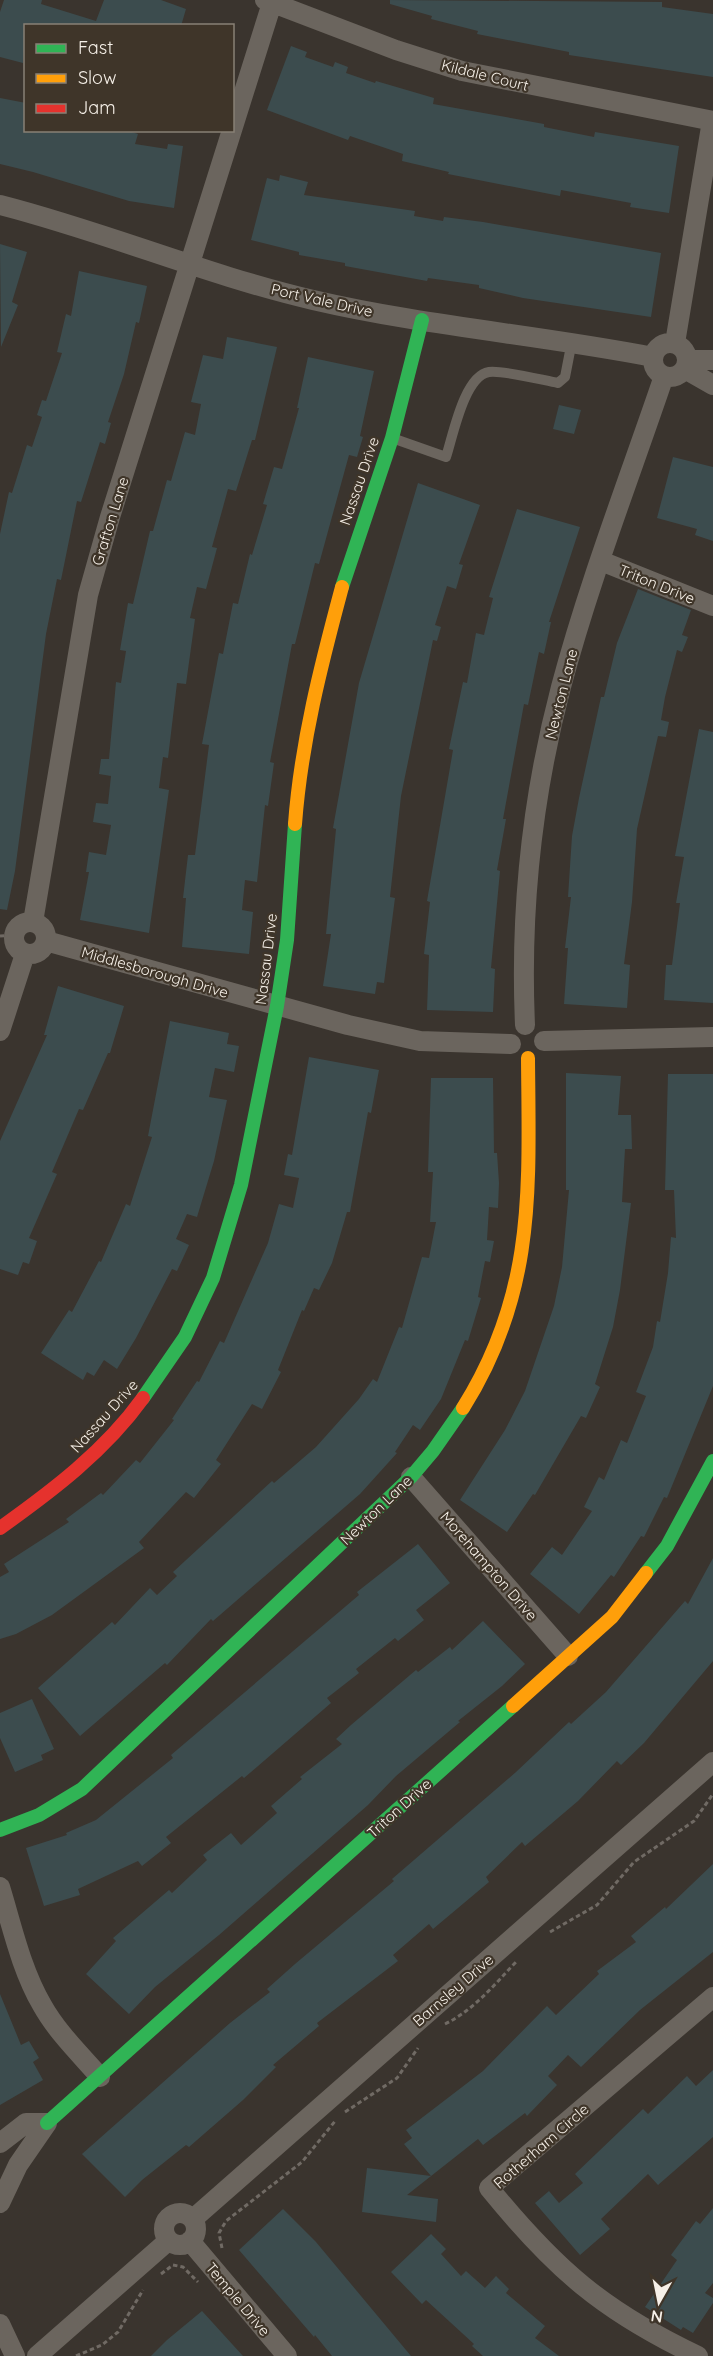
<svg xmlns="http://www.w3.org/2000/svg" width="713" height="2356" font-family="Quicksand,sans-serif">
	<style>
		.building { fill: #3c4c4e }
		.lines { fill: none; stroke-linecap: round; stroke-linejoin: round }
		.path { stroke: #706a64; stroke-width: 3; stroke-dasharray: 4.5 3; stroke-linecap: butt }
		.lane { stroke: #6b655e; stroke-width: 10 }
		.street { stroke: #6b655e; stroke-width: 20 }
		.fast { stroke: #30b455; stroke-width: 14 }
		.slow { stroke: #ff9f0a; stroke-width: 14 }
		.jam { stroke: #e5322d; stroke-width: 14 }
		.labels { text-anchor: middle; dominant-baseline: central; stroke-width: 4.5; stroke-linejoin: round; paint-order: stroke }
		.street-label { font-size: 15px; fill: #f6f0e8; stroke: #3f3529 }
	</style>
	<rect width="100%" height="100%" fill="#3a342e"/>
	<path class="building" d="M4,0H42L41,4L96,21L104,0H161L186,9L181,26H26L23,63L0,57V12Z
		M390,0L662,2V7L713,14V77L569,55V52L477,34L478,31L431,19L432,16L390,4Z
		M291,46L307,52L305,57L333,67L335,62L348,67L346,73L375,83L376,81L434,98L433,104L544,124V127L594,137L595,132L679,146L669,213L630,207L631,203L561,190L560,196L448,174L449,172L402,161L403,154L350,136L348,140L267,110Z
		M0,98L26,103V130H126L138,134L135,144L167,149L168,144L183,146L174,208L129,201L33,172L0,164Z
		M280,175L308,182L304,195L415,211L414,216L443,221L444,217L483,222L661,253L651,317L523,298L479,288V285L428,278L427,281L345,266V263L299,255V252L251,240L267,178L279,181Z
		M0,244L27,252L12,302L18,305L1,347Z
		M79,271L147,286L139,323L136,322L124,374L108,422L111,423L105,444L100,442L81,502L77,501L61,580L57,579L46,634L15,871L7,910L0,909V534L9,492L12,493L27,445L32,447L42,417L37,415L42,400L46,401L62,353L57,352L66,314L71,316Z
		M227,337L277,347L255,440H252L236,491L228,489L212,547L217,548L206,589L197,587L190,618L195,619L186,684L177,683L168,758L163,757L159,788L169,790L149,933L80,920L89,872H86L89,852L106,855L111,825L93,822L96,803L108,804L111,776L99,774L101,759H109L116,682L121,683L126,651L120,650L128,603L133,604L150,531H153L167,480L171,481L185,432L195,435L201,404L191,402L203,355L223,359Z
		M308,357L374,371L360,436L363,437L357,457L349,455L319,564L315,563L295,644H292L270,762L274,763L268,806L265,805L257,882L245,880L242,910L253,912L249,954L182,947L186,898H183L188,855H195L209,745L202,744L219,653L223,654L233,603L238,604L250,554L252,555L267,505L263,504L274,467L282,469L299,408H297Z
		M559,405L581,410L574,434L553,429Z
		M673,457L713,467V541L695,535L697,529L657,518Z
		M418,483L480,505L459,564L463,565L456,589L447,586L435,625L441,627L437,641L433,640L401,796L390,897L395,898L384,983L377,982L375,994L323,986L331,934H326L336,829L333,828L359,683Z
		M517,509L580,527L549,622H551L544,654L539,652L528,705L524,704L503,819H506L497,870L500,871L491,968L495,969L493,1012L427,1010L429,955L424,954L430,902L427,901L453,750L449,749L463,682L467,683L476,633L484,635L493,598L489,597Z
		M638,589L691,610L682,635L688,637L682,652L677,650L665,697L661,720L669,722L666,737L658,736L637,829L632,902L624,964L630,965L627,1008L564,1004L568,948H565L571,897H568L572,836L579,798L601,697H604L617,643Z
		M699,729L713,732V1003L664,1000L666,965H672L680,903H676L684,857L675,856Z
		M58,986L124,1006L110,1053H108L83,1110L79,1109L52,1172L57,1174L29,1238L37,1241L29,1264L23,1262L18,1275L0,1269V1141L47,1035H44Z
		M170,1021L229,1033L227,1044L239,1046L234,1072L215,1068L209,1097L227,1100L214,1161L197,1217L187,1214L176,1239L189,1245L177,1271L172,1269L136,1338L117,1369L104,1360L94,1376L87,1372L83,1380L41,1353L69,1310L72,1312L99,1261L101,1262L126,1204L130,1206L152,1137L148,1136Z
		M309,1057L379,1070L371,1113L368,1112L350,1212H347L332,1263L319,1290L314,1288L304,1311L302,1310L278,1370L281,1372L262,1409L252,1404L216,1460L221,1464L194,1498L186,1492L139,1542L144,1548L52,1615L16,1634L0,1639V1577L9,1572L4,1564L69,1522L66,1519L101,1493L103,1495L136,1460L140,1463L174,1420L172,1419L197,1381L199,1382L220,1341L224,1343L268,1243L279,1204L293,1208L299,1178L284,1175L288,1154L292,1155Z
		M566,1073L621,1076L618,1115H631L632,1149H625L622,1202L631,1203L620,1290L613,1327L595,1384L600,1387L586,1418L581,1416L535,1495L533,1494L507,1532L460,1500L505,1430L525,1391L554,1306L562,1267L569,1190H566Z
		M668,1074H713V1386L667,1498L664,1497L644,1537L641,1536L614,1577L611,1575L579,1614L530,1574L552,1547L562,1555L592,1511L584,1507L599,1477L604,1480L621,1440L627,1443L646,1396L636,1392L653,1347L657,1321L660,1322L668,1273L671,1237L676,1238L674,1190H665Z
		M431,1078H493L494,1153H497L499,1183L498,1208L489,1207L487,1240L494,1241L490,1262L485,1261L478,1297L481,1298L468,1341L465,1340L441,1399L420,1430L413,1425L395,1452L397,1453L360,1494L213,1621L211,1619L167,1665L165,1663L80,1736L38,1688L112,1622L115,1625L150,1588L157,1595L177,1576L173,1572L272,1481L274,1483L316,1447L359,1399L373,1379L377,1382L399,1327L402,1328L422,1257L429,1258L436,1222H430L433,1172H428Z
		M418,1544L450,1583L416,1610L424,1620L398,1641L395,1638L356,1669L359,1673L327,1698L331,1703L244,1778L242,1776L166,1837L171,1843L142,1866L138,1861L78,1889L80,1895L44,1906L26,1848L67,1835L66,1833L96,1820L173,1758L171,1755L359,1595L357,1592Z
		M713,1558V1661L644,1743L621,1765L617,1761L578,1801L525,1846L522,1842L486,1877L489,1882L433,1929L429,1924L393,1955L398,1961L317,2023L319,2026L273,2065L276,2067L243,2100L189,2147L186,2145L142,2180L125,2197L82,2154L230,2023L270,1992L267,1989L295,1964L394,1881L392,1879L516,1772L569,1722L571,1724L606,1692L685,1601L688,1604Z
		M483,1621L525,1664L502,1686L458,1721L460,1722L396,1776L368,1805L219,1935L155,1987L129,2014L86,1974L116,1941L113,1938L169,1890L172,1893L207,1860L203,1855L231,1833L241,1845L277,1813L271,1806L302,1779L300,1777L342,1744L336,1739L351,1725L416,1670L418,1672L450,1647L452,1650Z
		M32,1699L54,1749L41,1755L43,1760L15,1772L0,1738V1713Z
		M713,1864V1952L640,2010L581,2067L568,2055L548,2076L557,2085L527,2116L525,2113L483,2145L478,2139L407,2195L438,2199L436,2222L362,2212L367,2168L431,2176L404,2144L412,2138L406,2130L483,2071L547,2006L556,2015L599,1974L597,1971L636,1942L631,1936L665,1907L666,1909Z
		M0,1994L21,2045L29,2041L39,2058L33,2062L43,2080L0,2105Z
		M713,2070V2137L658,2185L648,2174L601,2219L610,2229L580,2255L535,2203L549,2191L559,2203L583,2183L575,2174L643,2109L648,2114L687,2076L696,2086Z
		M713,2208V2283L705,2293L713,2298V2303L693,2333L683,2327L681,2330L645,2307L677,2260L671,2255L696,2221L700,2224Z
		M283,2209L316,2242L411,2356H332L315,2335L314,2337L239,2250Z
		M431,2234L446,2249L441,2254L461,2276L466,2271L485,2288L496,2276L509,2289L506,2293L545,2326L535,2338L559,2356H483L472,2346L474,2344L426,2300L422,2304L391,2272Z
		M202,2311L243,2356H151L167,2340Z"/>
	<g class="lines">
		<path class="path" d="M0,936L14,935
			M550,1932L597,1905L634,1862L694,1821L713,1794
			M445,2024C475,2009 493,1986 516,1962
			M345,2112L397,2078L418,2048
			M222,2248L219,2233L226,2221L302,2162L336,2120
			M161,2274L173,2265L183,2267L198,2282
			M76,2356L102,2345L118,2332L143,2290"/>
		<path class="lane" d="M392,438L446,457C453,436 464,376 489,372C503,370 542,380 558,383L565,377L572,341"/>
		<path class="street" d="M265,0L396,50L462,71L713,121
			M232,130L272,3
			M0,205C106,232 206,275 313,300C425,326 540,335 653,357
			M653 360a17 17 0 1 1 34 0a17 17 0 1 1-34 0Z
			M675,343L712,121
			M688,360H713
			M685,369L713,385
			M601,561L713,606
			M14 938a16 16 0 1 1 32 0a16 16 0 1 1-32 0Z
			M33,922L88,595L110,517L232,130
			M46,941L348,1025L420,1041L511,1044
			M525,1025C520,911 532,797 561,687C589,582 629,479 664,376
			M0,1031L25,954
			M544,1041L713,1037
			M411,1477L568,1656
			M0,1887C12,1926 21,1969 42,2005C57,2032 80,2054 100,2077
			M0,2143L26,2123H47L18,2165L0,2203
			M164 2229a16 16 0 1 1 32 0a16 16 0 1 1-32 0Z
			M193,2219L713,1762
			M190,2241L287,2356
			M0,2324L15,2356
			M37,2356L168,2241
			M698,2356C603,2311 555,2269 489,2188L713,1997"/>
		<path class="fast" d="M342,587L392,438L422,320
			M143,1398L185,1337L213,1278L241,1185L277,1006L287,940L295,824
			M646,1573L667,1546L713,1461
			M0,1830L39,1815L82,1789L411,1477L433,1451L463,1408
			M47,2123L513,1706"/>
		<path class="slow" d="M295,824C301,743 321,665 342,587
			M463,1408C536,1292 529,1188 528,1058
			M513,1706L612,1617L646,1573"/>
		<path class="jam" d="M0,1528C52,1491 105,1451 143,1398"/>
	</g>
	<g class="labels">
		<g class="street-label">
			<text transform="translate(485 75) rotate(14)">Kildale Court</text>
			<text transform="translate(322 300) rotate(13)">Port Vale Drive</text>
			<text transform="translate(359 481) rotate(-71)">Nassau Drive</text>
			<text transform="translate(110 521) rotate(-73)">Grafton Lane</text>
			<text transform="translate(657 584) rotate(22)">Triton Drive</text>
			<text transform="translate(561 694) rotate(-76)">Newton Lane</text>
			<text transform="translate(266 959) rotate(-83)">Nassau Drive</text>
			<text transform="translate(155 972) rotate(16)">Middlesborough Drive</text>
			<text transform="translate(104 1416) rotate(-48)">Nassau Drive</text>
			<text transform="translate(376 1510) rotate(-44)">Newton Lane</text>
			<text transform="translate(489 1566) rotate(49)">Morehampton Drive</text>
			<text transform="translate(399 1808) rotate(-42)">Triton Drive</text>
			<text transform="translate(453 1990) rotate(-41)">Barnsley Drive</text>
			<text transform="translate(541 2146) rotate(-41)">Rotherham Circle</text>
			<text transform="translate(238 2299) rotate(50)">Temple Drive</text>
		</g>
	</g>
	<rect x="24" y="24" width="210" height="108" fill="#3f3529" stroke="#888075" stroke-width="1.5"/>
	<rect x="36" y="44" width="30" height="9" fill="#30b455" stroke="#888075" stroke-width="1.5"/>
	<text x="78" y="54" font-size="18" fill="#f6f0e8">Fast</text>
	<rect x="36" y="74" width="30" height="9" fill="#ff9f0a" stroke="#888075" stroke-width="1.5"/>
	<text x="78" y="84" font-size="18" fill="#f6f0e8">Slow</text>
	<rect x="36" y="104" width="30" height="9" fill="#e5322d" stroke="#888075" stroke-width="1.5"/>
	<text x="78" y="114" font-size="18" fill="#f6f0e8">Jam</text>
	<g transform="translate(659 2302) rotate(189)" stroke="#3f3529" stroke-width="4.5" paint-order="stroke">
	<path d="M0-4.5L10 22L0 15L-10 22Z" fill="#f6f0e8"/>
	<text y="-9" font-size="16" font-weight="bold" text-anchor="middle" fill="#f6f0e8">N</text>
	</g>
</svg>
